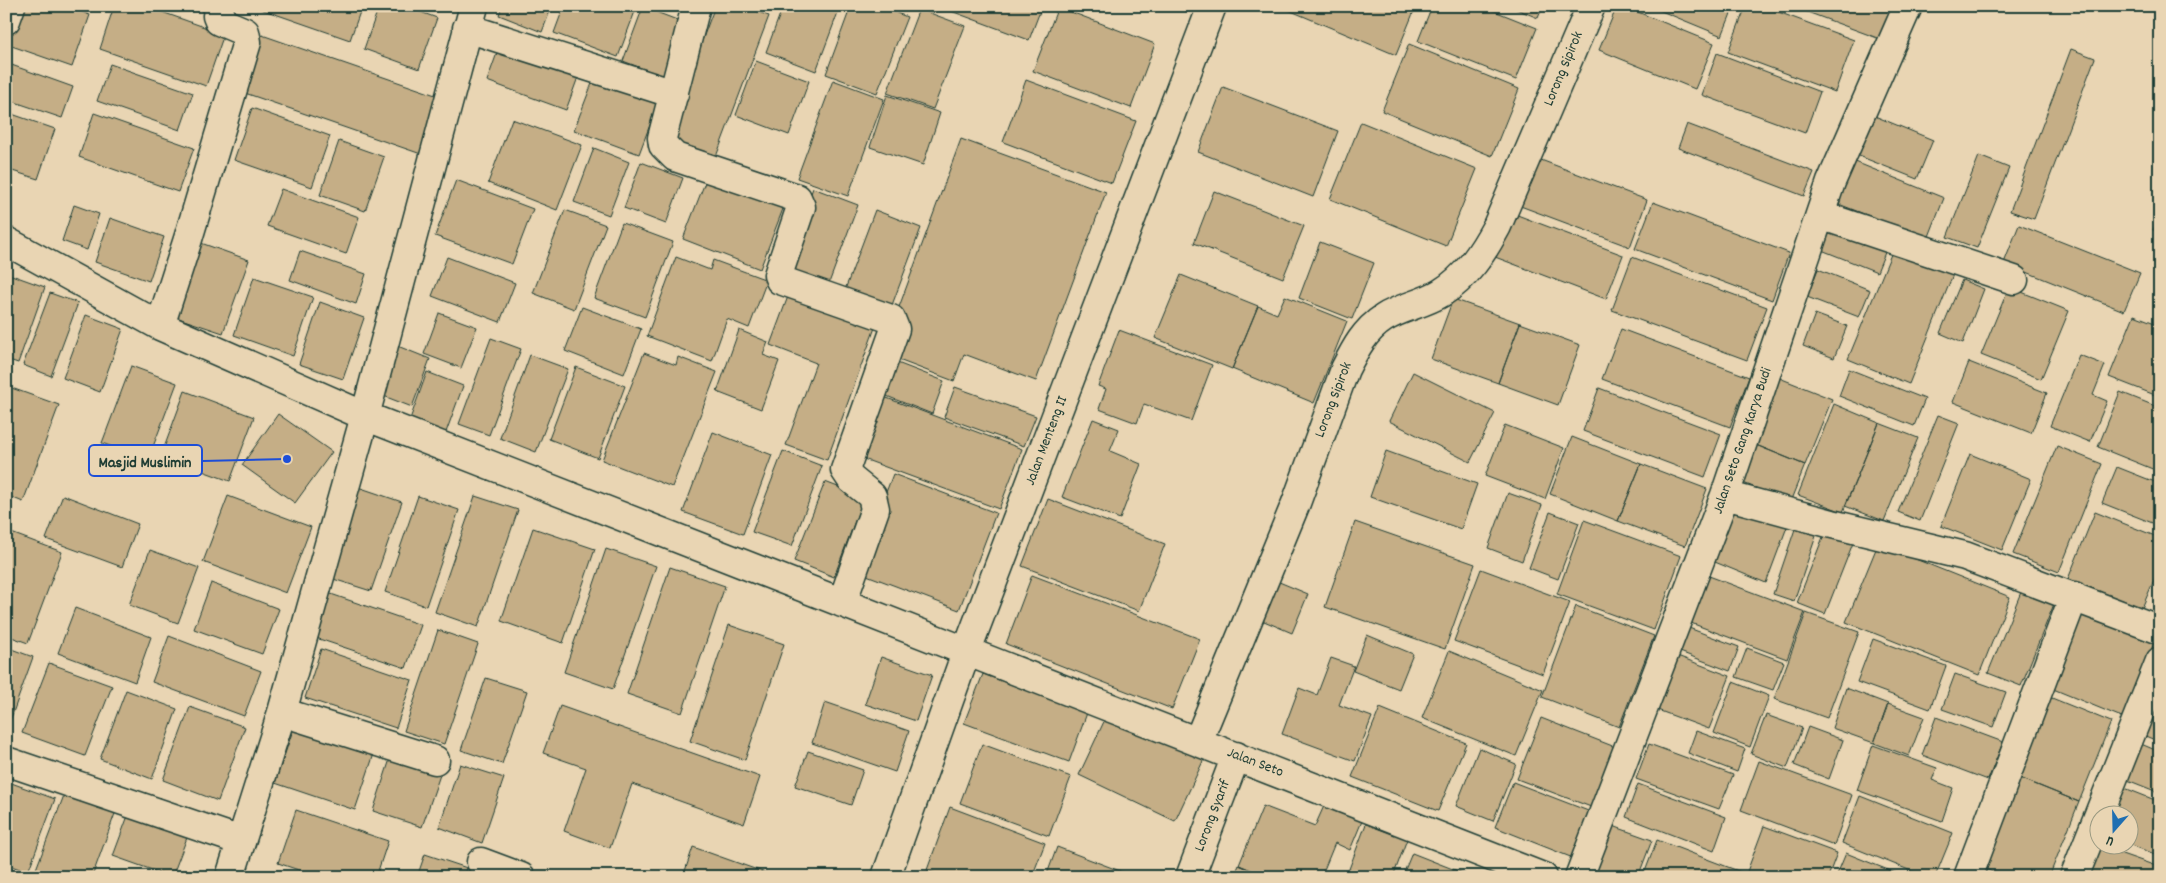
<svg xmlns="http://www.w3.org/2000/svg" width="2166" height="883" font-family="Dekko,sans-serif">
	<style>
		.building { fill: #c5ae86; stroke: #1f3d34 }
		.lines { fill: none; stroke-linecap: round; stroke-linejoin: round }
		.minor-casing { stroke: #1f3d34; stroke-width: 31 }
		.tertiary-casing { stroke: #1f3d34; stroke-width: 31 }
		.minor { stroke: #e9d5b3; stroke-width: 28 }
		.tertiary { stroke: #e9d5b3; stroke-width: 28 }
		.labels { text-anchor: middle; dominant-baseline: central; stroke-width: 4.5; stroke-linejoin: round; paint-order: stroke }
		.street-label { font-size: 15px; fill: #1f3d34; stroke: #e9d5b3 }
		.leader { fill: none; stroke: #1d4ed8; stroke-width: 2 }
		.callout-dot { fill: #1d4ed8; stroke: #e9d5b3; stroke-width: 2 }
		.callout { fill: #e9d5b3; stroke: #1d4ed8; stroke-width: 2 }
		.callout-label { font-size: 16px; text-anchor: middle; font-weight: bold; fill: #1f3d34 }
	</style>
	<rect width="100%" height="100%" fill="#e9d5b3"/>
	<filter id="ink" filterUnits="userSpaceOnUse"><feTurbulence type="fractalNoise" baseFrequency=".02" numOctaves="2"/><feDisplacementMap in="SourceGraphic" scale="10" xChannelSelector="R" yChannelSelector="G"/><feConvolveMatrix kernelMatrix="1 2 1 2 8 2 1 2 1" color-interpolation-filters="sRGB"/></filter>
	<g filter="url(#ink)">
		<path class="building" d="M16,6H66L90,15L72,67L6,44V34Z
			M114,6H145L224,34L206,86L100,49Z
			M252,6H362L350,40Z
			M379,6H404L437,18L419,69L364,49Z
			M502,6H552L542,32L499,15Z
			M564,6H637L618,57L554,33Z
			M715,6H743L769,16L714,162L664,142Z
			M783,6L840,7L816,71L766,52Z
			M851,6H879L907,17L877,93L826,74Z
			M943,6H1042L1029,40L943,8Z
			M1279,6H1416L1396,55Z
			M1432,6H1482L1537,28L1516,80L1418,41Z
			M1509,6H1543L1538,18Z
			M1617,6H1623L1714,43L1695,89L1599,50Z
			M1649,6H1734L1722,36Z
			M1746,6H1762L1854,40L1835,92L1728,52Z
			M1791,6H1896L1880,39Z
			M643,7L685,23L665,77L623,61Z
			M1058,7L1155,44L1131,108L1033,71Z
			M919,9L965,26L933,109L887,93Z
			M262,35L444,98L424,155L242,92Z
			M502,39L581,69L566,110L487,81Z
			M1409,44L1519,89L1492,156L1382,111Z
			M2071,49L2095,58L2034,219L2010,211Z
			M1717,53L1820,92L1805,133L1702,95Z
			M756,61L809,81L789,135L736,115Z
			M6,63L73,87L62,118L6,99Z
			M110,64L193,93L180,130L97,101Z
			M596,73L660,98L639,154L574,130Z
			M833,80L884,99L848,196L797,178Z
			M1026,80L1136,121L1112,183L1003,142Z
			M1223,87L1338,131L1313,197L1198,152Z
			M887,95L940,113L923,165L870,147Z
			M252,108L330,136L312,187L234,160Z
			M6,112L55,129L38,179L6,169Z
			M1865,112L1933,140L1917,179L1849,152Z
			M94,113L194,148L178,192L79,157Z
			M512,119L582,145L557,210L488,183Z
			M1361,122L1477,169L1446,246L1330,199Z
			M1687,124L1814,172L1804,196L1678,148Z
			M961,139L1106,192L1036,381L964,354L954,381L888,356L895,318Z
			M339,141L384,157L365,211L320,195Z
			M594,148L629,162L609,215L574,202Z
			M1979,156L2009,168L1977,248L1947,237Z
			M1533,157L1647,200L1630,247L1515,204Z
			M1853,161L1944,198L1928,239L1836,203Z
			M641,162L683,178L666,224L624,208Z
			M709,172L786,201L760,269L683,239Z
			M456,180L533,209L512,264L435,236Z
			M813,188L858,205L829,283L784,266Z
			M281,189L359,217L346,254L267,226Z
			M1214,191L1304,226L1283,278L1194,243Z
			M1653,202L1789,253L1772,300L1635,249Z
			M74,205L99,214L87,250L62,241Z
			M565,210L606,225L574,309L533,293Z
			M875,210L921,228L889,313L843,295Z
			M1512,213L1623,255L1606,299L1495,257Z
			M2160,213V233L2153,230Z
			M110,218L164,237L149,281L95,262Z
			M1830,222L1888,245L1877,272L1819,249Z
			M622,223L673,242L645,317L594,298Z
			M2019,225L2140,273L2124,311L2004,263Z
			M198,242L249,260L223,333L172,316Z
			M1320,242L1374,263L1352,319L1299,298Z
			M1896,242L1956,267L1909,384L1848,359Z
			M300,251L366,274L356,304L290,280Z
			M447,257L515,283L500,322L432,296Z
			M676,257L710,270L713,260L767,280L749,328L727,319L712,361L647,336Z
			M1632,257L1767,307L1747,360L1612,310Z
			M1818,269L1870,290L1859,317L1807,297Z
			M6,273L45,287L18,363L6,359Z
			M1181,275L1258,306L1232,369L1155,338Z
			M254,277L313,297L293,356L234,335Z
			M1962,280L1984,289L1963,343L1940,333Z
			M2009,287L2069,311L2041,379L1981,355Z
			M790,291L877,322L827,460L786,445L816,363L770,345Z
			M50,293L78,303L51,376L23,365Z
			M1285,296L1347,321L1314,403L1232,369L1258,306L1277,314Z
			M1453,299L1520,323L1498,383L1431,359Z
			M320,302L364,318L343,379L299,364Z
			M582,307L641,329L624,374L565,351Z
			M439,313L477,327L461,368L424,354Z
			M1815,314L1847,326L1834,358L1803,346Z
			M86,315L123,329L100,392L63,378Z
			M2134,315L2160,325V397L2109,377Z
			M1520,323L1580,345L1558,405L1498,383Z
			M1621,329L1749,377L1730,427L1602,379Z
			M739,330L768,342L763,355L779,361L761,409L717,392Z
			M1119,330L1212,365L1191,421L1144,404L1137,423L1099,409L1106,389L1098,386Z
			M491,338L521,349L489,435L459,424Z
			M395,345L430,359L412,407L376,393Z
			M644,353L676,365L678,357L717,372L672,487L602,460Z
			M530,355L568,369L536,452L500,438Z
			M2079,355L2105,365L2093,395L2107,401L2090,442L2050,426Z
			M887,359L944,381L932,414L874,391Z
			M1969,362L2047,393L2031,433L1953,402Z
			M131,366L177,383L148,460L102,443Z
			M576,367L625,386L598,458L549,439Z
			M1849,369L1925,399L1914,426L1839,396Z
			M427,372L463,386L445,435L409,422Z
			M1413,372L1495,413L1470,462L1389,421Z
			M1777,377L1832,399L1805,465L1751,443Z
			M6,386L59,405L23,502L6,495Z
			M955,387L1036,416L1024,446L944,417Z
			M1599,388L1721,434L1705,477L1583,431Z
			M185,391L254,417L230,481L161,456Z
			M2120,392L2160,408V472L2098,447Z
			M876,394L1022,449L999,509L853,455Z
			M1834,404L1879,423L1843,512L1798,495Z
			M278,414L332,452L295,503L242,465Z
			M1938,415L1959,423L1920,521L1898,512Z
			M1093,419L1119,429L1110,451L1141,464L1120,519L1062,497Z
			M1879,423L1918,438L1884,521L1845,506Z
			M1505,425L1564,448L1545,499L1485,476Z
			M713,432L772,455L743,534L683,512Z
			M1572,437L1641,464L1618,521L1550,494Z
			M1751,443L1805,465L1790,502L1736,480Z
			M2057,446L2102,464L2059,572L2013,554Z
			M783,451L822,466L792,546L752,532Z
			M1386,451L1477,484L1461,529L1370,497Z
			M1970,454L2031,479L2002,550L1941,526Z
			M1641,464L1707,489L1685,546L1618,521Z
			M2117,467L2160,484V526L2102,503Z
			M893,474L996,513L959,610L856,571Z
			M825,482L864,497L834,577L794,561Z
			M358,487L402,502L371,591L327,577Z
			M1508,493L1542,505L1522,561L1488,548Z
			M63,495L138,524L122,567L46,539Z
			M228,496L311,527L286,593L203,562Z
			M418,496L459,510L426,606L385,592Z
			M475,496L518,510L478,627L435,612Z
			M1048,499L1165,544L1139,611L1022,566Z
			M1732,505L1787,527L1766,583L1710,560Z
			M1550,512L1579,523L1558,579L1529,568Z
			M2095,512L2160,538V566L2142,608L2068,579Z
			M1584,520L1681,556L1654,630L1557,594Z
			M1355,522L1475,564L1445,649L1325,607Z
			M1796,526L1817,533L1794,601L1773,594Z
			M1827,527L1855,538L1825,614L1797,603Z
			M533,528L595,549L563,643L501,621Z
			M6,531L62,552L28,643L6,635Z
			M1878,544L2010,597L1979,675L1846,622Z
			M606,549L656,566L613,689L564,672Z
			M150,550L199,568L178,623L129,605Z
			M670,567L725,586L682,713L627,694Z
			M1481,569L1570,602L1543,674L1454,641Z
			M1701,573L1805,612L1787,659L1683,620Z
			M1032,575L1200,639L1172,709L1006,644Z
			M1272,579L1308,594L1292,633L1257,618Z
			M211,583L279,609L262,654L194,629Z
			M2021,592L2054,604L2021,686L1988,673Z
			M328,593L421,625L406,668L313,637Z
			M2075,599L2158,633L2124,718L2041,684Z
			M1576,606L1654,636L1619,727L1542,697Z
			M75,608L151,637L135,682L58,653Z
			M1806,613L1859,632L1827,718L1774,699Z
			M729,625L784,644L745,760L690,741Z
			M1681,625L1739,647L1730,671L1672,649Z
			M438,630L478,644L444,744L404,731Z
			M1367,635L1413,654L1399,689L1353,671Z
			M169,636L261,671L244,716L152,682Z
			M1873,639L1946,666L1930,709L1857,682Z
			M6,647L33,657L6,732Z
			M1747,648L1784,662L1773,690L1736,677Z
			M321,649L412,680L396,728L305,698Z
			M1449,651L1543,690L1516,756L1422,718Z
			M1672,654L1730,676L1709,729L1652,708Z
			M881,657L932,675L916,721L865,704Z
			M1331,658L1354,666L1339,705L1372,717L1355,761L1282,734L1299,688L1317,695Z
			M49,663L112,686L85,756L22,733Z
			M983,674L1087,713L1069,762L964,723Z
			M1955,674L2006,692L1993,727L1942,709Z
			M486,678L527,691L502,764L461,750Z
			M2160,680V742L2138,733Z
			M1733,682L1769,696L1750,747L1714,733Z
			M1846,688L1888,704L1874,743L1832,728Z
			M126,690L177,709L152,779L100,759Z
			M2042,694L2111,722L2079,802L2010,774Z
			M825,702L909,731L895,772L812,743Z
			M1888,704L1924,717L1909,756L1874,743Z
			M560,706L760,777L744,824L632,784L610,848L564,831L586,768L543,753Z
			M190,707L245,727L218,801L163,780Z
			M1380,708L1466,743L1438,811L1352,777Z
			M1108,713L1204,759L1175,821L1079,775Z
			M1766,715L1802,728L1787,768L1751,754Z
			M1936,717L2003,742L1988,780L1922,755Z
			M1541,718L1615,747L1591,807L1517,779Z
			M295,724L375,751L355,810L275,783Z
			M1808,727L1843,740L1829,779L1794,765Z
			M1696,731L1745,749L1737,772L1688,753Z
			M2134,741L2160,752V793L2120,777Z
			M982,744L1071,777L1049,836L960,803Z
			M1649,744L1733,775L1719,809L1636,779Z
			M1873,745L1937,768L1932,780L1953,788L1942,821L1857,790Z
			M1479,748L1516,764L1493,821L1456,806Z
			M808,751L863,770L851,805L795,786Z
			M392,753L442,769L422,827L373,811Z
			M1759,761L1852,795L1834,845L1741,810Z
			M460,764L504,778L482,843L439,827Z
			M2010,774L2079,802L2049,877H2005L1973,864Z
			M6,781L55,799L28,872L6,864Z
			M1513,782L1596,814L1578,860L1495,827Z
			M2112,783L2160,802V856L2128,844V816H2099Z
			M1638,784L1726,817L1714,851L1626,817Z
			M66,790L117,808L92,877H33Z
			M1860,796L1953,833L1935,877H1926L1842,843Z
			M1263,806L1315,826L1324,806L1362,821L1350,850L1335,843L1321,877H1268L1239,865Z
			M950,807L1045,843L1032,877H944L927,870Z
			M296,810L388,841L376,877H319L278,863Z
			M129,813L188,835L172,877L113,856Z
			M1366,824L1407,839L1393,877H1346Z
			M1613,826L1652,840L1638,877H1594Z
			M1764,826L1837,853L1828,877H1745Z
			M1657,840L1741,872L1739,877H1643Z
			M2099,846L2159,867L2155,877H2098L2078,869Z
			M693,847L777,877H683Z
			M1057,847L1128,874L1127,877H1046Z
			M1412,853L1473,877H1402Z
			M1846,853L1898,874L1897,877H1836Z
			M425,854L467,868L464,877H417Z
			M1239,865L1268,877H1234Z"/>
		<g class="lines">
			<defs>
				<path id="minor" d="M696,6L662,138L663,145L675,157L797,198L801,207L778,275L780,280L891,319L895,329L845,470L851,479L872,496L875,509L842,603
					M6,20L11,6
					M467,28L674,94
					M1820,215L2014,280
					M6,241L160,326L365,416L1543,877
					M160,326L188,239L247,42L245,32L219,21L217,16L220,6
					M1725,495L1832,524L1965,556L2160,630
					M282,712L435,760
					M1198,741L1296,503L1345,369C1355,349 1365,330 1384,318C1401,307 1423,304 1441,293C1467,277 1483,252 1497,226L1591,6
					M6,761L241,841
					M481,862L521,877
					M230,877L282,712L365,416L474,6
					M1190,877L1236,756
					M1579,877L1725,495L1831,182L1908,6
					M1968,877L2074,596
					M2074,877L2160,661"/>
				<path id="tertiary" d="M886,877L967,650L1212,6"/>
			</defs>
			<use href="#minor" class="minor-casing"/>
			<use href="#tertiary" class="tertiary-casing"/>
			<use href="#minor" class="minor"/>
			<use href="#tertiary" class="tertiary"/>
		</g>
	</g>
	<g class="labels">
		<g class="street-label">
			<text transform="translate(1564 69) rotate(-67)">Lorong Sipirok</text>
			<text transform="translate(1334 400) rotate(-69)">Lorong Sipirok</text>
			<text transform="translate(1047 441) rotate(-69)">Jalan Menteng II</text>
			<text transform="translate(1743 441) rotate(-71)">Jalan Seto Gang Karya Budi</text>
			<text transform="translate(1255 763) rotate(21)">Jalan Seto</text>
			<text transform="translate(1213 816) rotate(-69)">Lorong Syarif</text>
		</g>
	</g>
	<path class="leader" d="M287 459L202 461"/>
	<circle class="callout-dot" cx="287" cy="459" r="5"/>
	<rect class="callout" x="89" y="445" width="113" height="31" rx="5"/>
	<g class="callout-label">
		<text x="145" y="467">Masjid Muslimin</text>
	</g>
	<rect width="2166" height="883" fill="none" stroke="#e9d5b3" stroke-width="25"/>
	<rect x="12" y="12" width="2141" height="858" fill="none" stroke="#1f3d34" stroke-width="2" filter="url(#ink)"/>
	<g transform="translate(2114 830) rotate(200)"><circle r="24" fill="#e9d5b3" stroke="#989880"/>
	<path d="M0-4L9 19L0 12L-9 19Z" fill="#1f6fb2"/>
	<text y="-8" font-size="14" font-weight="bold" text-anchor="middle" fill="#1f3d34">U</text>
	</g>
</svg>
